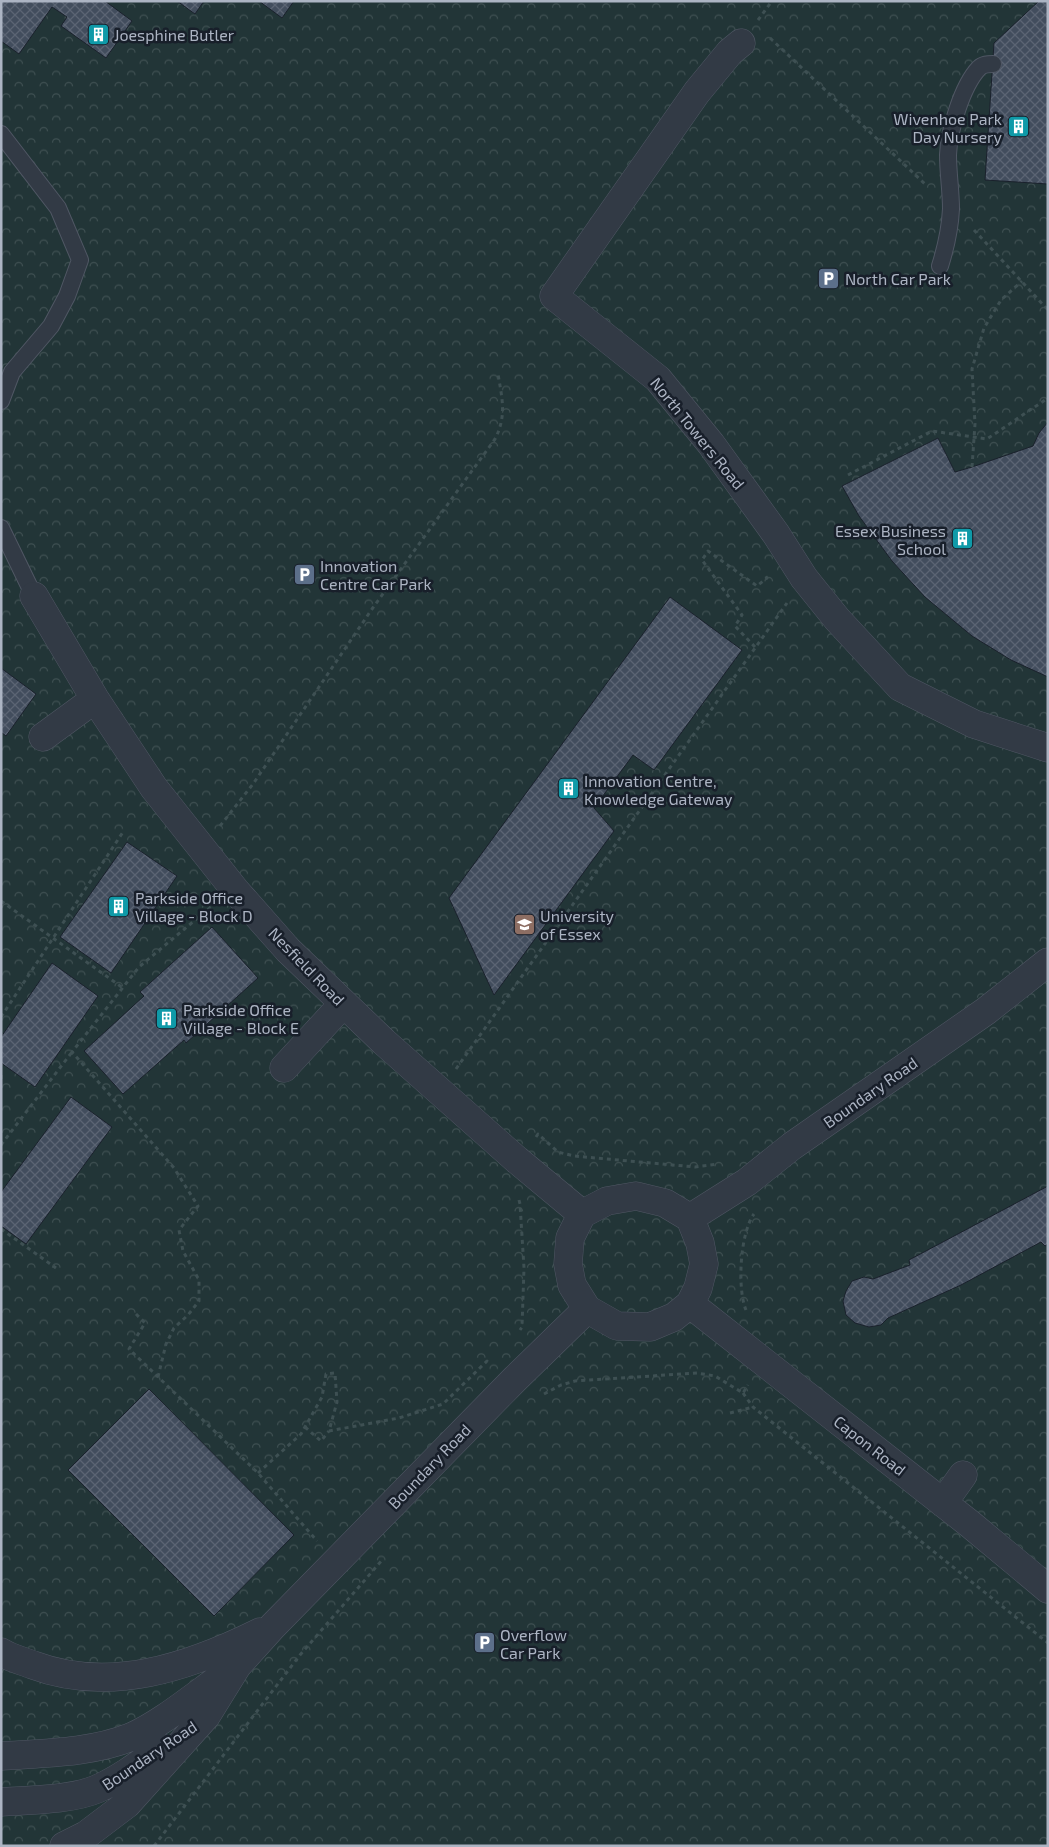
<svg xmlns="http://www.w3.org/2000/svg" width="1049" height="1847" font-family="'Exo 2',sans-serif">
	<style>
		.park { fill: url(#park-crowns) }
		.building { fill: url(#building-cross-hatch); stroke: #1a212c }
		.lines { fill: none; stroke-linecap: round; stroke-linejoin: round }
		.lane-casing { stroke: #505764; stroke-width: 18 }
		.street-casing { stroke: #505764; stroke-width: 29 }
		.path { stroke: #3e5053; stroke-width: 3; stroke-dasharray: 4 4; stroke-linecap: butt }
		.lane { stroke: #323a45; stroke-width: 16 }
		.street { stroke: #323a45; stroke-width: 28 }
		.labels { text-anchor: middle; dominant-baseline: central; stroke-width: 5; stroke-linejoin: round; paint-order: stroke }
		.poi-label { font-size: 16px; fill: #acb4c3; stroke: #181f2a; text-anchor: start }
		.street-label { font-size: 16px; fill: #acb4c3; stroke: #181f2a }
	</style>
	<defs>
		<pattern id="park-crowns" width="20" height="18" patternUnits="userSpaceOnUse" patternTransform="scale(1.25)"><rect width="20" height="18" fill="#223537"/><path d="M2 6a3 3 0 1 1 6 0M12 15a3 3 0 1 1 6 0" fill="none" stroke="#3f5052"/></pattern>
		<pattern id="building-cross-hatch" width="8" height="8" patternUnits="userSpaceOnUse" patternTransform="scale(1.25)"><rect width="8" height="8" fill="#424d5d"/><path d="M0 0l8 8M0 8l8-8" fill="none" stroke="#5b6473"/></pattern>
	</defs>
	<rect width="100%" height="100%" fill="#1f2835"/>
	<path class="park" d="M1,1H1048V1846H1Z"/>
	<path class="building" d="M1,1H105L132,21L106,58L61,26L67,17L52,7L19,54L1,41Z
		M177,1H204L195,14Z
		M259,1H294L282,18Z
		M1039,1H1048V184L985,180L994,43Z
		M1048,422V677L1011,660L972,636L925,597L892,561L859,516L842,486L938,438L955,472L972,467L1033,446L1039,433Z
		M670,597L742,650L654,770L633,755L594,808L614,831L494,995L449,898Z
		M1,668L36,694L6,736L1,732Z
		M127,842L177,876L111,973L60,937Z
		M212,927L258,978L186,1043L184,1040L123,1094L84,1051L144,996L140,992Z
		M52,963L98,996L35,1087L1,1063V1037Z
		M71,1097L112,1127L26,1244L1,1226V1192Z
		M1048,1186V1244L1045,1246L1041,1242L961,1285L888,1318L881,1325L869,1327L855,1323L846,1315L843,1301L846,1291L852,1281L864,1277L873,1279L910,1265L909,1260Z
		M149,1389L294,1535L214,1616L68,1470Z"/>
	<g class="lines">
		<defs>
			<path id="lane" d="M1,134L58,208L80,260L67,296L51,326L12,372L1,401
				M940,266C946,247 950,229 951,209C951,191 948,173 948,155C949,130 962,86 979,68C983,64 988,64 993,64
				M1,528L34,596"/>
			<path id="street" d="M741,43L730,52L697,92L554,296L658,379L711,444L776,534L804,578L837,619L900,687L974,724L1048,748
				M34,596L95,699L154,788L235,890L288,950L384,1042L517,1160L582,1214
				M43,737L95,699
				M284,1068L343,1004
				M636,1196L665,1203L690,1218L700,1243L704,1264L698,1288L690,1304L674,1317L650,1327L617,1326L587,1309L572,1285L568,1264L570,1238L582,1214L607,1201Z
				M690,1218L747,1182L792,1146L986,1011L1048,962
				M690,1304L970,1524L1048,1589
				M943,1503L963,1475
				M1,1652C10,1658 23,1661 33,1665C110,1694 189,1667 260,1632
				M1,1756C44,1753 91,1753 131,1737C163,1723 198,1693 227,1673
				M1,1802C30,1800 71,1800 97,1789C120,1779 141,1763 162,1748
				M64,1846L86,1835L127,1804L206,1716L237,1666L273,1626L515,1379L587,1309"/>
		</defs>
		<use href="#lane" class="lane-casing"/>
		<use href="#street" class="street-casing"/>
		<path class="path" d="M758,20L772,1
			M770,38L926,185
			M974,230L1048,310
			M972,467L975,424L972,369L984,328L1001,300L1022,281
			M848,475L932,431L987,439L1048,398
			M755,647L735,626L742,615L702,560L708,551L757,586L767,578L765,575
			M220,826L253,784L372,609L495,439C507,416 502,398 498,374
			M1,901L123,988
			M1,1017L123,832
			M456,1069L787,603
			M1,1075V1082
			M536,1137L538,1134L558,1152L574,1156L695,1167L718,1164
			M1,1145L72,1052
			M519,1200L520,1204L524,1268L522,1327L520,1330
			M1,1229L56,1268
			M746,1310C737,1289 740,1233 754,1214
			M136,1314L145,1323L129,1349L258,1473L317,1541
			M158,1377L166,1344L174,1328L188,1315L199,1301V1280L183,1251L179,1230L198,1206L174,1168L72,1052L139,967L212,906
			M743,1393L753,1407L1048,1643
			M544,1394L561,1385L575,1381L697,1373L715,1376L743,1393L748,1385
			M730,1413L753,1407
			M305,1427L321,1441L329,1431
			M258,1473L301,1434L322,1397L326,1374L335,1373L337,1402L329,1431L399,1418L443,1404L487,1361L489,1364
			M154,1846L300,1655L383,1559"/>
		<use href="#lane" class="lane"/>
		<use href="#street" class="street"/>
	</g>
	<defs>
		<symbol id="building-square" viewBox="-11 -11 22 22"><rect x="-9" y="-9" width="18" height="18" rx="4" fill="#0f9aa8" stroke="#181f2a"/><path d="M-4-6H4V6H1V3H-1V6H-4ZM-2.5-4.3h1.7v1.8h-1.7ZM.8-4.3h1.7v1.8H.8ZM-2.5-1h1.7V.8h-1.7ZM.8-1h1.7V.8H.8Z" fill="#fff"/></symbol>
		<symbol id="parking-square" viewBox="-11 -11 22 22"><rect x="-9" y="-9" width="18" height="18" rx="4" fill="#5c6f8a" stroke="#181f2a"/><path d="M-3.5-5.5H1a3.5 3.5 0 0 1 0 7H-1V5.5H-3.5ZM-1-3.4V-.6H.8a1.4 1.4 0 0 0 0-2.8Z" fill="#fff"/></symbol>
		<symbol id="university-square" viewBox="-11 -11 22 22"><rect x="-9" y="-9" width="18" height="18" rx="4" fill="#8d6e63" stroke="#181f2a"/><path d="M0-5L7-2L0 1L-7-2ZM-4 1L0 2.5L4 1V4Q0 6-4 4Z" fill="#fff"/></symbol>
	</defs>
	<g fill-rule="evenodd">
		<use href="#building-square" x="86" y="22" width="25" height="25"/>
		<use href="#building-square" x="1006" y="114" width="25" height="25"/>
		<use href="#parking-square" x="816" y="266" width="25" height="25"/>
		<use href="#building-square" x="950" y="526" width="25" height="25"/>
		<use href="#parking-square" x="292" y="562" width="25" height="25"/>
		<use href="#building-square" x="556" y="776" width="25" height="25"/>
		<use href="#building-square" x="106" y="894" width="25" height="25"/>
		<use href="#university-square" x="512" y="912" width="25" height="25"/>
		<use href="#building-square" x="154" y="1006" width="25" height="25"/>
		<use href="#parking-square" x="472" y="1630" width="25" height="25"/>
	</g>
	<g class="labels">
		<g class="poi-label">
			<text x="114" y="34">Joesphine Butler</text>
			<text x="1002" y="118" text-anchor="end">Wivenhoe Park<tspan x="1002" dy="18">Day Nursery</tspan></text>
			<text x="845" y="278">North Car Park</text>
			<text x="946" y="530" text-anchor="end">Essex Business<tspan x="946" dy="18">School</tspan></text>
			<text x="320" y="565">Innovation<tspan x="320" dy="18">Centre Car Park</tspan></text>
			<text x="584" y="780">Innovation Centre,<tspan x="584" dy="18">Knowledge Gateway</tspan></text>
			<text x="135" y="897">Parkside Office<tspan x="135" dy="18">Village - Block D</tspan></text>
			<text x="540" y="915">University<tspan x="540" dy="18">of Essex</tspan></text>
			<text x="183" y="1009">Parkside Office<tspan x="183" dy="18">Village - Block E</tspan></text>
			<text x="500" y="1634">Overflow<tspan x="500" dy="18">Car Park</tspan></text>
		</g>
		<g class="street-label">
			<text transform="translate(698 433) rotate(51)">North Towers Road</text>
			<text transform="translate(307 966) rotate(46)">Nesfield Road</text>
			<text transform="translate(870 1092) rotate(-35)">Boundary Road</text>
			<text transform="translate(870 1445) rotate(38)">Capon Road</text>
			<text transform="translate(429 1466) rotate(-46)">Boundary Road</text>
			<text transform="translate(149 1755) rotate(-34)">Boundary Road</text>
		</g>
	</g>
	<rect width="1049" height="1847" fill="none" stroke="#acb4c3" stroke-width="5"/>
</svg>
